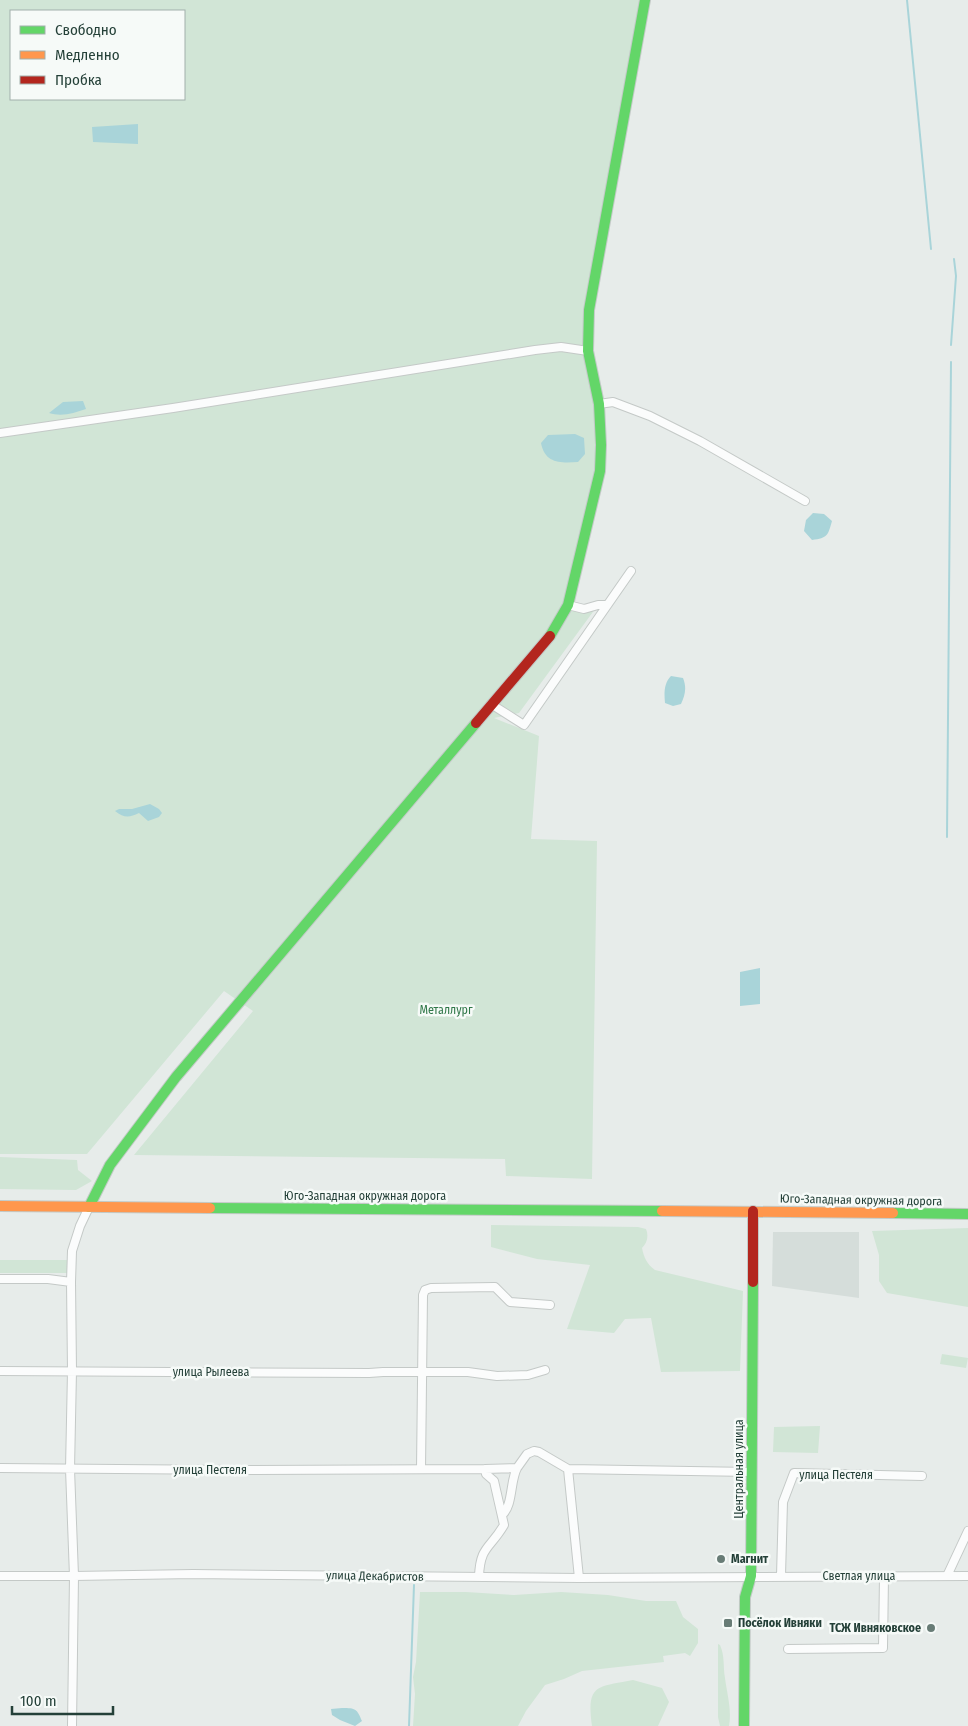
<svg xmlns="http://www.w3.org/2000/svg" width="968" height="1726" font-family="'Fira Sans Condensed',sans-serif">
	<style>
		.built { fill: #d5ddda }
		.green { fill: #d1e5d6; fill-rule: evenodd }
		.water { fill: #a9d4d9 }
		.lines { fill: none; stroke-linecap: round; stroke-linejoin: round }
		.stream { stroke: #a9d4d9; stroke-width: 2 }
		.street-casing { stroke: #c4c9c7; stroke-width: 10 }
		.fast-casing { stroke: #c3cac7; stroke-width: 12 }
		.slow-casing { stroke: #c3cac7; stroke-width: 12 }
		.jam-casing { stroke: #c3cac7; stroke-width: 12 }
		.street { stroke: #fbfcfc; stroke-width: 8 }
		.fast { stroke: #63d668; stroke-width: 10 }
		.slow { stroke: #ff974d; stroke-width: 10 }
		.jam { stroke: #b3261e; stroke-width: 10 }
		.poi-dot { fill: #687c76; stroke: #f6faf8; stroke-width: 2 }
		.labels { text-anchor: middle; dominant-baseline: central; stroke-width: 5; stroke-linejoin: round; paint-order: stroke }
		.park-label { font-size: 12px; fill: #2f7748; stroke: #f6faf8 }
		.street-label { font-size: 12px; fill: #244038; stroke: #f6faf8 }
		.poi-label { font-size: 12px; font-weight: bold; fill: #244038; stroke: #f6faf8; text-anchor: start }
	</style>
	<rect width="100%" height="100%" fill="#e7ecea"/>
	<path class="built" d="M773,1232H859V1298L772,1286Z"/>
	<path class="green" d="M0,0H645L589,310L601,445L568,605L584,609L598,605L519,713L494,718L539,736L531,839L597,841L592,1179L506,1176L505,1159L134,1155L253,1011L224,991L87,1154H0ZM11,11H184V99H11Z
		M0,1157L77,1160L78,1170L92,1181L76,1190L0,1189Z
		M491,1225L638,1227L646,1229C649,1236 647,1243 642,1248C644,1258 647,1264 655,1270L743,1291L740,1371L661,1372L651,1318L625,1319L614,1333L567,1329L590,1265L537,1259L491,1247Z
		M968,1228V1307L887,1293L879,1281V1255L872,1231Z
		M0,1260H68L67,1273H0Z
		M942,1354L968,1358L966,1368L940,1364Z
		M820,1426L818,1453L773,1452L774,1427Z
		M420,1592H466L514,1595L561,1592L608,1595L646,1601H676L683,1617L698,1629V1643L690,1656L685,1653L663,1656L664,1662L582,1671L564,1679L545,1685L526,1711L518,1726H413L415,1694L413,1677L416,1662Z
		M718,1644L720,1645C725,1656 723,1667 725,1678C727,1694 732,1710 729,1726H720L718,1717Z
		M633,1680L662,1688L669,1702L658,1726H592C586,1684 597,1687 633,1680Z"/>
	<path class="water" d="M138,124V144L93,142L92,127Z
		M83,401L86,409C74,413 62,417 49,413L63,402Z
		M575,434L584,438L585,454L578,462C561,463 545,464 541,443L548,435Z
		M813,513L824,514L832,521C828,535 828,538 812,540L804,531L806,520Z
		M671,676L683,678C687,688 685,695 681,704L673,706L665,703C664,693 664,683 671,676Z
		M150,804L159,809L162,813L159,817L148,821L139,813C129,818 124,818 115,811L119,809H132Z
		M760,968V1004L740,1006V972Z
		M342,1708C356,1708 357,1709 362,1721L355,1726L340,1720L332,1715L331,1709Z"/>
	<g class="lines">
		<path class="stream" d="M907,0L931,249
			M951,345L956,276L954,259
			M947,837L951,362
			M409,1726L414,1585"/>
		<defs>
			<path id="street" d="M599,404L613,402L650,416L700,441L805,501
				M0,433L173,408L535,350L561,347L588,351
				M568,605L584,609L598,605H607
				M491,704L524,725L631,571
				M0,1279H48L71,1282
				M0,1371L369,1373L383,1372H468L497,1376L528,1375L545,1370
				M0,1468L236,1470L485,1469L486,1474L494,1481L504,1525C490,1549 480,1546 479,1577
				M421,1469L423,1295L425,1290L431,1288L495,1287L510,1302L550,1305
				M485,1469L517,1468L527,1454L534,1451L539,1452L568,1469L579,1578
				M568,1469L751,1472
				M502,1515C513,1506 510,1481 517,1468
				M0,1576H74L193,1574L579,1578L968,1576
				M781,1576L783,1502L794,1473L922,1476
				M947,1576L968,1531
				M788,1649L883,1648L884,1576
				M72,1726L74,1576L70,1469L72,1371L71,1282L72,1251L80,1226L89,1207"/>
			<path id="fast" d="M550,636L568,605L600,471L601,445L599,404L588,351L589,310L645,0
				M89,1207L110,1165L176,1077L476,723
				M210,1208L662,1211
				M893,1213L968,1214
				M744,1726L745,1597L751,1576L753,1282"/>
			<path id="slow" d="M0,1206L210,1208
				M662,1211L893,1213"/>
			<path id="jam" d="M476,723L550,636
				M753,1282V1211"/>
		</defs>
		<use href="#street" class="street-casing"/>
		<use href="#fast" class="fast-casing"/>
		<use href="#slow" class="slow-casing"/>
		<use href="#jam" class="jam-casing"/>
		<use href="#street" class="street"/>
		<use href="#fast" class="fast"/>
		<use href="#slow" class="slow"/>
		<use href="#jam" class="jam"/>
	</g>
	<g class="poi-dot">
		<circle cx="721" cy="1559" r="5"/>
		<rect x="723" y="1618" width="10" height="10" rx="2.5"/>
		<circle cx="931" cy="1628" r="5"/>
	</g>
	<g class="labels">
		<g class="park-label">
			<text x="446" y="1010">Металлург</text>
		</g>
		<g class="street-label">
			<text x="365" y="1196">Юго-Западная окружная дорога</text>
			<text transform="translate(861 1200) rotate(1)">Юго-Западная окружная дорога</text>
			<text x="211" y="1372">улица Рылеева</text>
			<text transform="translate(739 1469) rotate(-90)">Центральная улица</text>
			<text x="210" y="1470">улица Пестеля</text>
			<text x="836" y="1475">улица Пестеля</text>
			<text transform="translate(375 1576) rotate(1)">улица Декабристов</text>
			<text x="859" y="1576">Светлая улица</text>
		</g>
		<g class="poi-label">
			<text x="731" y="1559">Магнит</text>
			<text x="738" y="1623">Посёлок Ивняки</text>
			<text x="921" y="1628" text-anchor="end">ТСЖ Ивняковское</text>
		</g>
	</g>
	<rect x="10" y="10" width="175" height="90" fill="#f6faf8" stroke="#a2b0ab"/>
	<rect x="20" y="26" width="25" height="8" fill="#63d668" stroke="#a2b0ab"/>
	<text x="55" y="35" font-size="15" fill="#244038">Свободно</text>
	<rect x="20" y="51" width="25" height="8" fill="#ff974d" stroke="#a2b0ab"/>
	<text x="55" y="60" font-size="15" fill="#244038">Медленно</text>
	<rect x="20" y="76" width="25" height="8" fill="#b3261e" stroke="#a2b0ab"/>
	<text x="55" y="85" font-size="15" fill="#244038">Пробка</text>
	<path d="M12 1706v8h101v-8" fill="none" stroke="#244038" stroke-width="2.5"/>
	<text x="20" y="1706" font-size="15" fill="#244038" stroke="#f6faf8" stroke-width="4" paint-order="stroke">100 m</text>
</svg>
